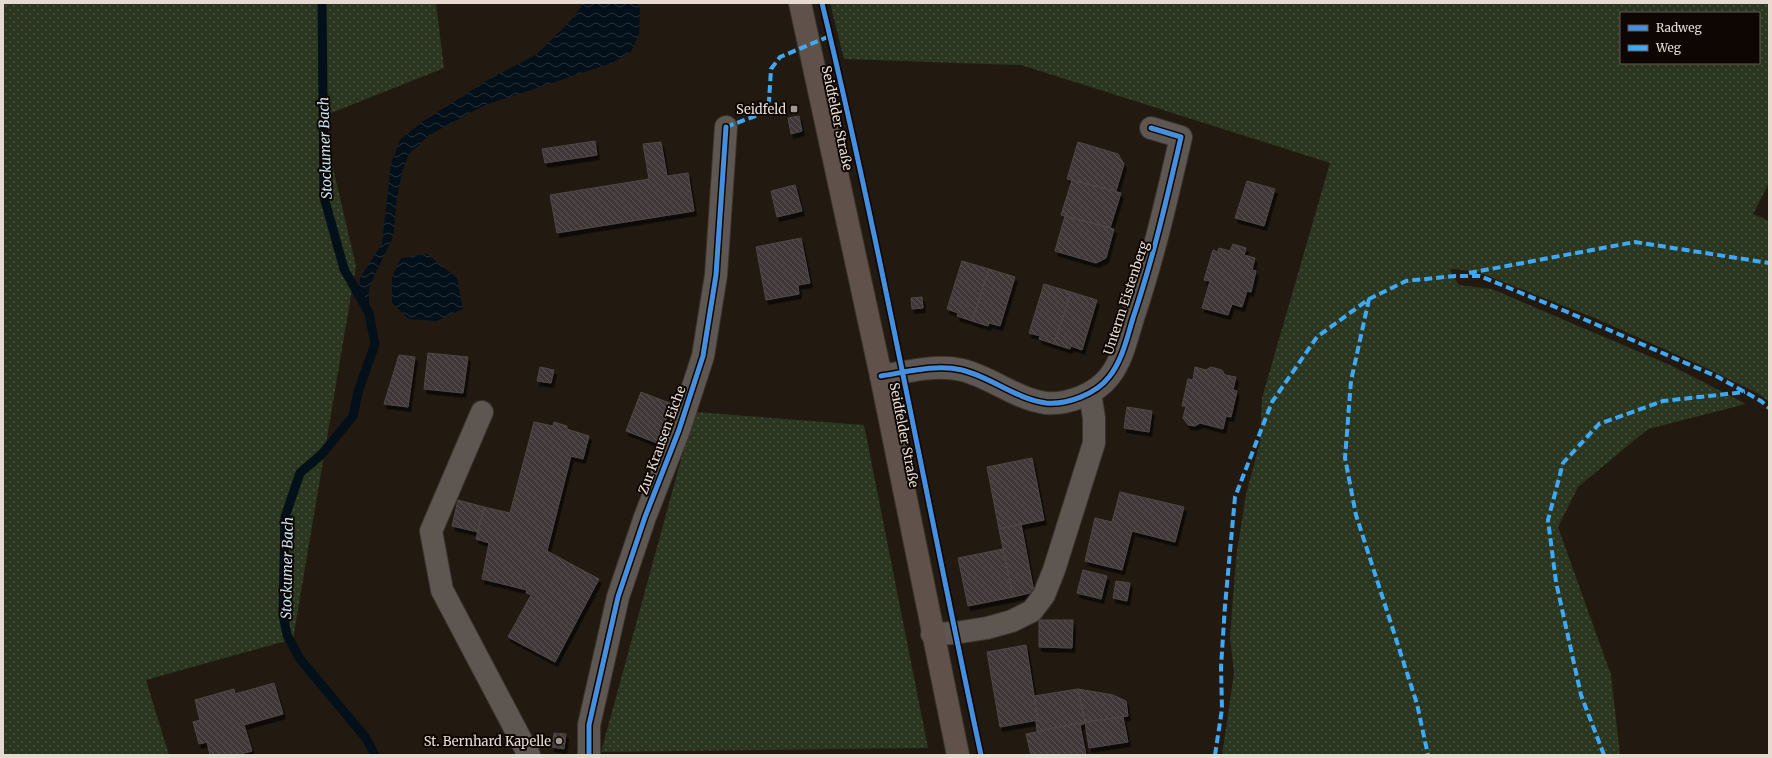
<svg xmlns="http://www.w3.org/2000/svg" width="1772" height="758" font-family="Merriweather,serif">
	<style>
		.grass { fill: url(#grass-dots); fill-rule: evenodd }
		.water { fill: url(#water-waves) }
		.lines { fill: none; stroke-linecap: round; stroke-linejoin: round }
		.stream { stroke: #030f19; stroke-width: 9 }
		.building { fill: url(#building-back-hatch); stroke: #4f4747; filter: url(#shadow) }
		.minor-casing { stroke: #3c342f; stroke-width: 24 }
		.major-casing { stroke: #3c342f; stroke-width: 24 }
		.minor { stroke: #5e5650; stroke-width: 22 }
		.major { stroke: #60514b; stroke-width: 22 }
		.quiet { stroke: #3fa9f5; stroke-width: 4; stroke-dasharray: 8 4; stroke-linecap: butt }
		.cycleway-casing { stroke: #0d0602; stroke-width: 8 }
		.cycleway { stroke: #468fdf; stroke-width: 5 }
		.poi-dot { fill: #a2978e; stroke: #0d0602; stroke-width: 1.5 }
		.labels { text-anchor: middle; dominant-baseline: central; stroke-width: 4; stroke-linejoin: round; paint-order: stroke }
		.poi-label { font-size: 13px; fill: #e7dbd1; stroke: #0d0602; text-anchor: end }
		.street-label { font-size: 13px; fill: #e7dbd1; stroke: #0d0602 }
		.water-label { font-size: 14px; font-style: italic; fill: #c7e5f7; stroke: #0d0602 }
	</style>
	<defs>
		<pattern id="grass-dots" width="8" height="8" patternUnits="userSpaceOnUse"><rect width="8" height="8" fill="#2a361f"/><path d="M2 2h.1M6 6h.1" fill="none" stroke="#49523e" stroke-width="1.8" stroke-linecap="round"/></pattern>
		<pattern id="water-waves" width="16" height="10" patternUnits="userSpaceOnUse"><rect width="16" height="10" fill="#030f19"/><path d="M0 5q4-4 8 0t8 0" fill="none" stroke="#283139"/></pattern>
		<pattern id="building-back-hatch" width="6" height="6" patternUnits="userSpaceOnUse"><rect width="6" height="6" fill="#403837"/><path d="M-1 5l2 2M0 0l6 6M5-1l2 2" fill="none" stroke="#5c5453"/></pattern>
		<filter id="shadow"><feDropShadow dx="2.5" dy="4.5" stdDeviation="0" flood-color="#0009"/></filter>
	</defs>
	<rect width="100%" height="100%" fill="#221911"/>
	<path class="grass" d="M3,3H436L444,68L321,117L356,266L293,639L146,680L169,755H3Z
		M830,3H1769V183L1753,214L1769,221V402L1759,394L1702,366L1597,319L1478,272L1453,269L1450,270L1459,285L1492,289L1670,365L1746,404L1648,429L1578,487L1558,527L1611,675L1620,755H1222L1234,673L1230,637L1236,558L1246,494L1260,442L1262,398L1330,163L1021,65L844,59ZM1621,13H1759V63H1621Z
		M694,412L864,425L928,748L601,752Z"/>
	<path class="water" d="M584,3H637L640,10L639,34L631,52L612,63L485,105L429,135L409,154L402,172L397,198L393,237L369,287V313L358,295L360,278L382,244L391,164L400,140L422,122L488,80L537,54L571,20Z
		M427,254L457,278L463,309L436,321L409,319L392,303V277L401,258Z"/>
	<g class="lines">
		<path class="stream" d="M322,3L324,197L344,269L369,313L375,344L358,392L353,416L322,454L300,473L285,517L283,614L287,635L300,659L366,738L375,755"/>
	</g>
	<path class="building" d="M799,116L802,131L791,134L788,118Z
		M595,141L597,155L545,163L542,149Z
		M661,142L667,176L688,173L694,211L557,233L550,195L649,179L643,144Z
		M1078,142L1118,154L1124,164L1116,191L1067,179Z
		M1072,180L1121,193L1110,228L1061,215Z
		M1247,181L1275,189L1264,226L1235,218Z
		M795,185L802,211L777,217L771,191Z
		M1065,216L1114,229L1106,258L1096,263L1055,251Z
		M801,238L810,283L798,285L799,294L766,300L756,247Z
		M1233,244L1246,248L1244,255L1255,258L1252,270L1256,271L1251,292L1247,291L1242,307L1232,304L1228,315L1202,308L1210,281L1204,280L1213,250L1218,252L1219,248L1230,251Z
		M962,261L989,269L972,321L957,316L958,313L947,309Z
		M989,269L1015,277L1000,326L989,323L988,326L972,321Z
		M1044,284L1071,292L1054,344L1039,339L1040,336L1029,333Z
		M1071,292L1097,300L1082,350L1071,346L1070,349L1054,344Z
		M922,297L923,308L912,309L911,298Z
		M428,353L468,357L463,393L424,389Z
		M399,355L415,357L408,407L384,404Z
		M540,367L554,370L551,383L537,381Z
		M1195,367L1206,370L1211,367L1222,370L1225,375L1236,377L1233,390L1237,391L1231,417L1226,416L1223,429L1200,423L1195,426L1188,425L1183,418L1186,406H1182L1188,379L1193,380Z
		M641,392L672,404L657,443L626,431Z
		M1127,407L1152,411L1149,432L1124,428Z
		M534,422L553,426L554,422L567,426V429L589,436L583,459L571,456L547,551L599,579L555,662L508,637L531,595L526,593L527,590L482,579L489,543L476,539L484,507L510,513Z
		M1032,458L1044,520L999,529L987,467Z
		M1120,492L1184,507L1175,542L1132,531L1122,570L1085,561L1095,518L1112,522Z
		M458,500L484,507L478,532L452,526Z
		M1021,524L1034,592L1013,597L999,529Z
		M1003,549L1013,597L968,606L958,558Z
		M1083,570L1107,576L1101,599L1077,593Z
		M1116,581L1130,583L1127,601L1113,598Z
		M1039,620H1073L1072,648L1039,647Z
		M1026,645L1038,720L1000,727L987,652Z
		M274,683L283,714L244,725L252,751L237,755H210L207,742L199,744L193,722L200,720L195,700L234,689L235,694Z
		M1078,689L1085,722L1037,731L1036,721L1038,720L1034,696Z
		M1078,689L1113,695L1126,701L1128,716L1085,722Z
		M1123,717L1128,742L1089,748L1085,722Z
		M1085,722L1084,724L1080,725L1086,755H1031L1026,734Z
		M554,733L566,734L564,749L552,747Z"/>
	<g class="lines">
		<defs>
			<path id="minor" d="M881,376C907,372 935,364 962,370C991,377 1016,399 1046,403C1067,405 1096,394 1109,377C1122,361 1127,338 1133,318C1153,259 1167,198 1181,137L1151,128
				M482,412L431,531L442,590L529,755
				M932,634L955,633L987,628L1012,621L1032,611L1044,595L1054,570L1094,443V418L1090,393
				M589,755V725L618,597L645,517L679,430L703,356L716,275L726,127"/>
			<path id="major" d="M800,3L881,376L958,755"/>
		</defs>
		<use href="#minor" class="minor-casing"/>
		<use href="#major" class="major-casing"/>
		<use href="#minor" class="minor"/>
		<use href="#major" class="major"/>
		<path class="quiet" d="M726,127L758,115L769,101L771,69L780,57L830,36
			M1469,273L1635,242L1769,263
			M1369,299L1351,381L1345,458L1356,515L1417,704L1428,755
			M1215,755L1222,709L1221,667L1225,606L1235,497L1272,402L1317,337L1369,299L1406,281L1455,276H1480L1565,311L1718,377L1761,401L1769,408
			M1604,755L1581,695L1556,582L1548,520L1563,463L1599,424L1663,401L1745,392"/>
		<defs>
			<path id="cycleway" d="M822,3C882,252 927,504 981,755
				M881,376C907,372 935,364 962,370C991,377 1016,399 1046,403C1067,405 1096,394 1109,377C1122,361 1127,338 1133,318C1153,259 1167,198 1181,137L1151,128
				M589,755V725L618,597L645,517L679,430L703,356L716,275L726,127"/>
		</defs>
		<use href="#cycleway" class="cycleway-casing"/>
		<use href="#cycleway" class="cycleway"/>
	</g>
	<g class="poi-dot">
		<rect x="790" y="105" width="8" height="8" rx="2"/>
		<circle cx="559" cy="741" r="4"/>
	</g>
	<g class="labels">
		<g class="poi-label">
			<text x="786" y="109">Seidfeld</text>
			<text x="551" y="741">St. Bernhard Kapelle</text>
		</g>
		<g class="street-label">
			<text transform="translate(837 118) rotate(78)">Seidfelder Straße</text>
			<text transform="translate(1126 298) rotate(-72)">Unterm Eistenberg</text>
			<text transform="translate(904 435) rotate(79)">Seidfelder Straße</text>
			<text transform="translate(662 440) rotate(-70)">Zur Krausen Eiche</text>
		</g>
		<g class="water-label">
			<text transform="translate(325 148) rotate(-92)">Stockumer Bach</text>
			<text transform="translate(287 568) rotate(-89)">Stockumer Bach</text>
		</g>
	</g>
	<rect width="1772" height="758" fill="none" stroke="#e7dbd1" stroke-width="8"/>
	<rect x="1620" y="12" width="140" height="52" fill="#0d0602" stroke="#645b55"/>
	<rect x="1628" y="25" width="20" height="6" fill="#468fdf" stroke="#645b55"/>
	<text x="1656" y="32" font-size="12" fill="#e7dbd1">Radweg</text>
	<rect x="1628" y="45" width="20" height="6" fill="#3fa9f5" stroke="#645b55"/>
	<text x="1656" y="52" font-size="12" fill="#e7dbd1">Weg</text>
</svg>
